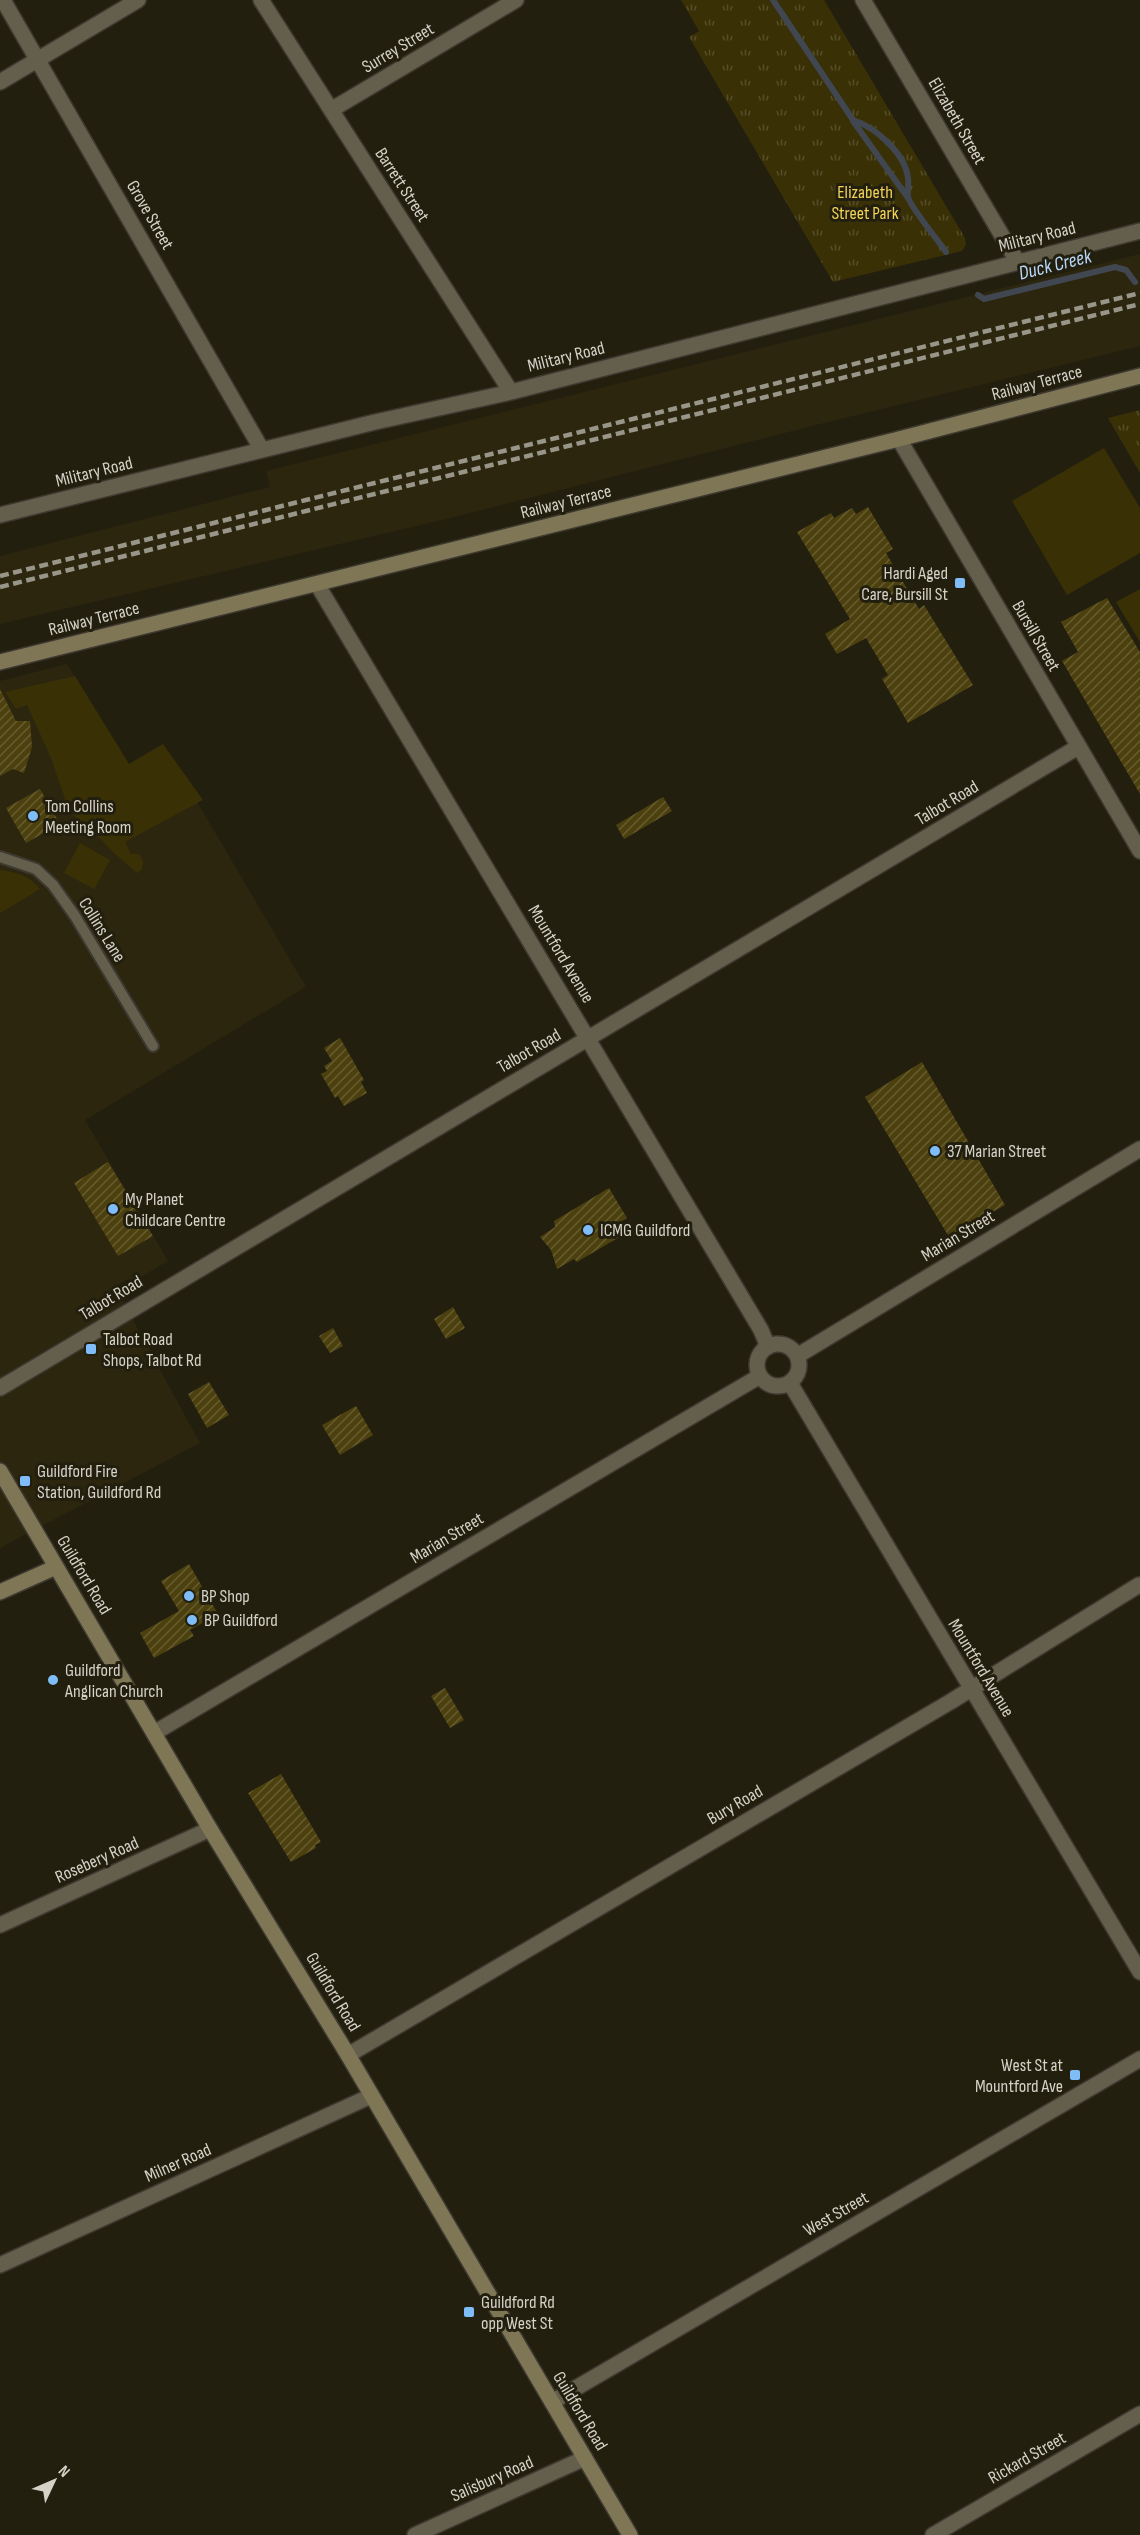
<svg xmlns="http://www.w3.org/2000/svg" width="1140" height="2535" font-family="'Sofia Sans Condensed',sans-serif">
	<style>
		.built { fill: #2c260f }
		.grass { fill: #3a3006 }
		.park { fill: url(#park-tufts) }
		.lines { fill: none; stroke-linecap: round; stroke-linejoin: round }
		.stream { stroke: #404751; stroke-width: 6 }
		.building { fill: url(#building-hatch) }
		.lane-casing { stroke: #3d3930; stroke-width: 14 }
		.street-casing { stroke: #3d3930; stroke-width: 18 }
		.secondary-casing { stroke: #3d3930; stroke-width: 18 }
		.lane { stroke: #645f4d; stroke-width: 10 }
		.street { stroke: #645f4d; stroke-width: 15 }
		.secondary { stroke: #7f7655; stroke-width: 15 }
		.rail { stroke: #989589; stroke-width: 4.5; stroke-dasharray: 9 4.5; stroke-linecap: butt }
		.poi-dot { fill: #7fbdf9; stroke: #231f0f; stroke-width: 2 }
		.labels { text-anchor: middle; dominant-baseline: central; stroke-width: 6; stroke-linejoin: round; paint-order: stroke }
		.street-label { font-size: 18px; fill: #d5d2c8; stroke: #231f0f }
		.park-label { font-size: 18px; fill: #f1d357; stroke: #231f0f }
		.poi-label { font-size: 18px; fill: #d5d2c8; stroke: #231f0f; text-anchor: start }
		.water-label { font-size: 20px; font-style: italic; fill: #b8d9fa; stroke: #231f0f }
	</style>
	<defs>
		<pattern id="park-tufts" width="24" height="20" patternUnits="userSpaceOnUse" patternTransform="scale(1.5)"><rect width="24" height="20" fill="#3a3006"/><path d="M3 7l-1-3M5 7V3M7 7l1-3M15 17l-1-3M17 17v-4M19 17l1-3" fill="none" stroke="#564d29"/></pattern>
		<pattern id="building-hatch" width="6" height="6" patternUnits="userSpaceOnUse" patternTransform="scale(1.5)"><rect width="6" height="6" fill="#4c410e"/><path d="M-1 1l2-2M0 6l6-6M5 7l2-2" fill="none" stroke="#655c30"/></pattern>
	</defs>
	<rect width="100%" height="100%" fill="#231f0f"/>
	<path class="built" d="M1140,254V346L816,425L450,518L0,624V556L270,487L266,471Z
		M67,664L129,764L163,744L306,987L85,1120L168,1261L131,1283L128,1279L115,1287L200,1443L0,1548V681Z"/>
	<path class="grass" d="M1104,448L1140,508V553L1067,595L1012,501Z
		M1140,589V642L1116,602Z
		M75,676L129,764L163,744L203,800L125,842L131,854H139L143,861L142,870L137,873L113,852L88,826L76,818L66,802L51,758L27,705L16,709L5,692Z
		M80,843L110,860L94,889L64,873Z
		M0,870C16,872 30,876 40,889L0,913Z"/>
	<path class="park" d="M681,0H824L965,238L966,245L962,251L833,282L689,37L699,31Z
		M1140,410V473L1108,418Z"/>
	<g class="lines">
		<path class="stream" d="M773,0L853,120C875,127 905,153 908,178C909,184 907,191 908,197C911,208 938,240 946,252
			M853,121L908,198
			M978,295L984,299L1115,267L1126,270L1135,282"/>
	</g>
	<path class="building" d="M868,507L893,549L886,553L919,609L924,605L973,685L908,723L882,679L888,675L866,638L837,654L825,634L850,619L797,532L831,513L834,518L852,508L856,514Z
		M1107,598L1140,652V794L1062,661L1078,652L1061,622Z
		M0,689L16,721H30L32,747L24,773L13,769L0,776Z
		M40,789L60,824L26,843L6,808Z
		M663,797L672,811L624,839L616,825Z
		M340,1038L364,1080L361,1082L367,1093L344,1106L338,1096L335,1098L321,1074L327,1071L324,1066L332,1061L324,1048Z
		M922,1062L1005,1205L949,1237L865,1097Z
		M108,1162L153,1236L118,1256L74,1183Z
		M609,1188L627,1218L622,1221L626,1233L577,1262L574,1259L557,1269L551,1250L540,1237L555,1227L554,1221Z
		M453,1307L465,1328L446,1339L434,1319Z
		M333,1328L343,1346L330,1353L319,1336Z
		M209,1382L229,1415L207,1428L188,1394Z
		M356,1406L373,1435L340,1455L322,1425Z
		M189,1564L218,1614L190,1630L194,1636L154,1658L140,1633L179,1611L161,1581Z
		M445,1688L464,1720L450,1728L431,1696Z
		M281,1774L321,1842L315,1845L316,1848L291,1862L248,1793Z"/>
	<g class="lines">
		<defs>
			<path id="lane" d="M0,857L36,869L53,885L75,916L153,1046"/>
			<path id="street" d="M3,0L262,450
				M261,0L511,392
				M863,0L1017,261
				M0,82L138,0
				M331,110L516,0
				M899,439L1140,851
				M0,515L375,422L511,392L1140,231
				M317,584L761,1330L768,1347
				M757 1365a21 21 0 1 1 42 0a21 21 0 1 1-42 0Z
				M797,1356L1140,1149
				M790,1383L1140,1972
				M0,1388L1078,747
				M154,1733L760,1376
				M0,1925L210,1829
				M348,2055L950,1702L1139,1585
				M0,2265L371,2096
				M552,2402L1140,2059
				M415,2535L585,2458
				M933,2535L1140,2414"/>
			<path id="secondary" d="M0,662L899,439L1140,376
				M0,1471L210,1829L348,2055L630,2535
				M0,1592L56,1567"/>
		</defs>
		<use href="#lane" class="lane-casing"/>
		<use href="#street" class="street-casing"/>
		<use href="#secondary" class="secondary-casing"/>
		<use href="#lane" class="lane"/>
		<use href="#street" class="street"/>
		<use href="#secondary" class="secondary"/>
		<path class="rail" d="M0,576L1140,293
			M0,587L1140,304"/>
	</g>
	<g class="poi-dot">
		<rect x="954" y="577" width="12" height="12" rx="3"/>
		<circle cx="33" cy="816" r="6"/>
		<circle cx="935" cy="1151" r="6"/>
		<circle cx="113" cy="1209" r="6"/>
		<circle cx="588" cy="1230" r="6"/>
		<rect x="85" y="1343" width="12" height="12" rx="3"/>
		<rect x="19" y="1475" width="12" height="12" rx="3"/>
		<circle cx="189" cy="1596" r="6"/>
		<circle cx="192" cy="1620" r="6"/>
		<circle cx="53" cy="1680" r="6"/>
		<rect x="1069" y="2069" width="12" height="12" rx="3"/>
		<rect x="463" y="2306" width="12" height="12" rx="3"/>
	</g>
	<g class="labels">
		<g class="street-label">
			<text transform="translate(398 48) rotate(-31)">Surrey Street</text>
			<text transform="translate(957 121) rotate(60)">Elizabeth Street</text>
			<text transform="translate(402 185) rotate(57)">Barrett Street</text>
			<text transform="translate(150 215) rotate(60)">Grove Street</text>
			<text transform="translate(1037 237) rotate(-14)">Military Road</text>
			<text transform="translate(566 357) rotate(-14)">Military Road</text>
			<text transform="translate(1037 383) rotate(-15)">Railway Terrace</text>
			<text transform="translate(94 472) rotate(-14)">Military Road</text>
			<text transform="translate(566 502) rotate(-14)">Railway Terrace</text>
			<text transform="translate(94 619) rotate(-14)">Railway Terrace</text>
			<text transform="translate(1036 636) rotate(60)">Bursill Street</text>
			<text transform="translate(947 803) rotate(-31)">Talbot Road</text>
			<text transform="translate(102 930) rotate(58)">Collins Lane</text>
			<text transform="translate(561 954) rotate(59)">Mountford Avenue</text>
			<text transform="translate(529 1051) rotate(-30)">Talbot Road</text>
			<text transform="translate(958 1236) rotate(-31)">Marian Street</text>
			<text transform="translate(111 1298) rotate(-31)">Talbot Road</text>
			<text transform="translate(447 1538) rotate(-31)">Marian Street</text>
			<text transform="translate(84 1575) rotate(59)">Guildford Road</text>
			<text transform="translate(981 1668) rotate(59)">Mountford Avenue</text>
			<text transform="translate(735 1805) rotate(-30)">Bury Road</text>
			<text transform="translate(97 1860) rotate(-24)">Rosebery Road</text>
			<text transform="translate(333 1992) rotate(59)">Guildford Road</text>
			<text transform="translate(178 2163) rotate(-24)">Milner Road</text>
			<text transform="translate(836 2214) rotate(-30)">West Street</text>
			<text transform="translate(580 2411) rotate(59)">Guildford Road</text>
			<text transform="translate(1027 2458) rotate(-30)">Rickard Street</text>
			<text transform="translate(492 2479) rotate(-24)">Salisbury Road</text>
		</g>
		<g class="park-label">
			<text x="865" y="192">Elizabeth<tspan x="865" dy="21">Street Park</tspan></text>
		</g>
		<g class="poi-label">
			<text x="948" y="573" text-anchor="end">Hardi Aged<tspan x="948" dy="21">Care, Bursill St</tspan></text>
			<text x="45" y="806">Tom Collins<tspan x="45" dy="21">Meeting Room</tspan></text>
			<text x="947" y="1151">37 Marian Street</text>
			<text x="125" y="1199">My Planet<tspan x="125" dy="21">Childcare Centre</tspan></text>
			<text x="600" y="1230">ICMG Guildford</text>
			<text x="103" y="1339">Talbot Road<tspan x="103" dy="21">Shops, Talbot Rd</tspan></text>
			<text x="37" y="1471">Guildford Fire<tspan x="37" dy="21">Station, Guildford Rd</tspan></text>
			<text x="201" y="1596">BP Shop</text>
			<text x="204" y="1620">BP Guildford</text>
			<text x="65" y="1670">Guildford<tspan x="65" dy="21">Anglican Church</tspan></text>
			<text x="1063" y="2065" text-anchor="end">West St at<tspan x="1063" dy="21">Mountford Ave</tspan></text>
			<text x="481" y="2302">Guildford Rd<tspan x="481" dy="21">opp West St</tspan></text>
		</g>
		<g class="water-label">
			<text transform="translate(1055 265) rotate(-14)">Duck Creek</text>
		</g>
	</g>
	<g transform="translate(54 2481) rotate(46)" stroke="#231f0f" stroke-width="4.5" paint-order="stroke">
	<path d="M0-4.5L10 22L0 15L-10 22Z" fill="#d5d2c8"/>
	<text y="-9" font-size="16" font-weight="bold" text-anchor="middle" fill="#d5d2c8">N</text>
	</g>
</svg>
